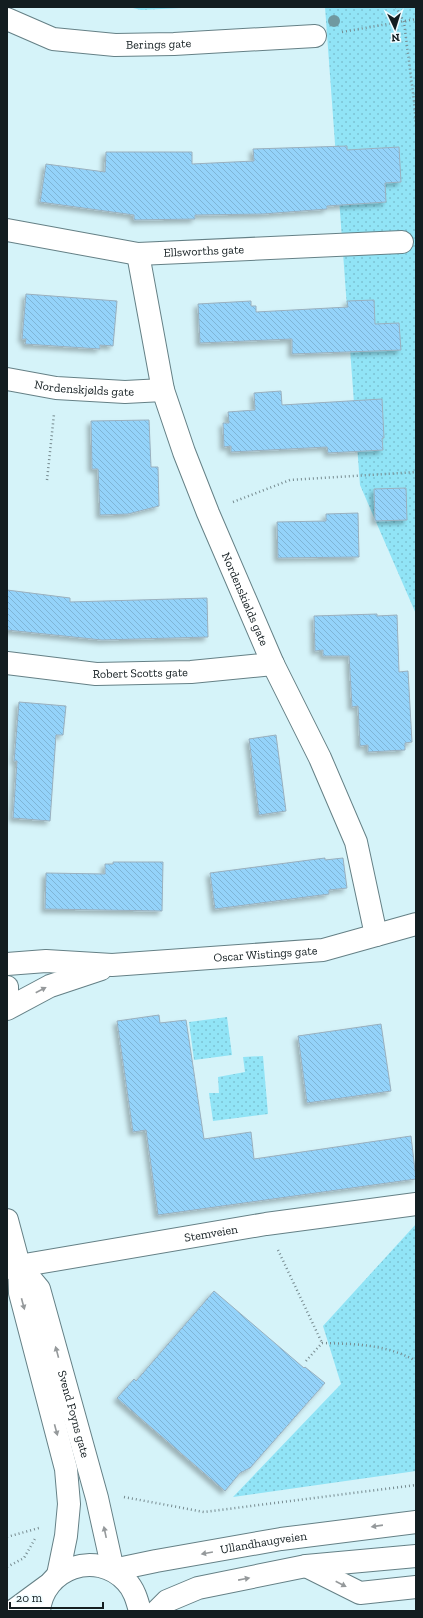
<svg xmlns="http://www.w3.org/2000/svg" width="423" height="1618" font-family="'Zilla Slab',serif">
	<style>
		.park { fill: url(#park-dots) }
		.building { fill: url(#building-back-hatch); stroke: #9ab0be; filter: url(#shadow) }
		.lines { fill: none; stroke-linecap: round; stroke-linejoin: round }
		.minor-casing { stroke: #658086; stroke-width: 24 }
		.major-casing { stroke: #658086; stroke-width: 24 }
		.path { stroke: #768a8f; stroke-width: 2.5; stroke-dasharray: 1 3; stroke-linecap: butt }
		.minor { stroke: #fff; stroke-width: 22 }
		.major { stroke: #fff; stroke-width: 22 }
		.tree { fill: #7099a0 }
		.oneway { fill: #95999b }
		.labels { text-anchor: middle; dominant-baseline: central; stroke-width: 3.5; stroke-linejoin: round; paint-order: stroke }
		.street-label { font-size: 12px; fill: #131d20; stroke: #f0fcff }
	</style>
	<defs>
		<pattern id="park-dots" width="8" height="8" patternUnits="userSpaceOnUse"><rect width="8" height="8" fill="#91e4f6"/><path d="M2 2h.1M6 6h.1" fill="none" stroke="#7cc3d3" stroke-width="1.8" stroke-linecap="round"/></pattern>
		<pattern id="building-back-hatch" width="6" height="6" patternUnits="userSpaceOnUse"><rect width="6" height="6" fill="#94d3fa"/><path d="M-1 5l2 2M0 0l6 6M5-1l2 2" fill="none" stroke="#7fb5d6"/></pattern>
		<filter id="shadow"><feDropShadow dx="-3.5" dy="3.5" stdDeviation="2" flood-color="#0004"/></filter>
	</defs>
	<rect width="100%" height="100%" fill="#d5f3f9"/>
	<path class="park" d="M129,7H202L141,10Z
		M325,7H416V614L360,485Z
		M227,1017L232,1055L194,1060L189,1022Z
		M263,1056L268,1114L213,1121L209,1093H219L218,1077L245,1072L243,1057Z
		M416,1224V1471L233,1497L341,1384L323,1326Z"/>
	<path class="building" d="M347,146V150L399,147L401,182L385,183L386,202L327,206V209L263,214L195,215V219L134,220V215L40,202L46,164L105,172L106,152H192V164L254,161L253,149Z
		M26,294L117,301L113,346L100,345V349L25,344L26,339H22Z
		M374,300L375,324L399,323L401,350L292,354V339L200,343L198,304L251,301V306H256V312L348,307L347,301Z
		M281,391L282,405L382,399L384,438H382L383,450L328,453L327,447L231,452V446L224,447L223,423H229L228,412L255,410L254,393Z
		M149,420L151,467H158L159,506L128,514L100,515L98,469H92L91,421Z
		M406,488L407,520L375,521L374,489Z
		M358,513L359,557L278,558L277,522L326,521V514Z
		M7,590L70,598V602L207,598L208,637L102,640L7,630Z
		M377,614V616L397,615L399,672L408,671L412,742L405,743V750L368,752V745L360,746L358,706L352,707L349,656H323V650L315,651L314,616Z
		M19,702L66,706L63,735H56L50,821L13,818L17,761H14Z
		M276,735L286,811L259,815L249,739Z
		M325,858V860L343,858L347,888L329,890V894L215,909L210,873Z
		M113,862H163L162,911L45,909L46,873L105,874V864H113Z
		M159,1015L160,1023L186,1020L204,1139L251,1132L254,1159L411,1136L416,1179L158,1215L146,1130L133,1132L117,1021Z
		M381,1024L391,1091L307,1103L298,1036Z
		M214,1291L304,1368L305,1367L325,1383L250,1468L240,1473L225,1491L117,1398L134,1379L136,1381Z"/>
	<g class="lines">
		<defs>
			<g id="minor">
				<path id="s1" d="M7,19L53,39L115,45L174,44L315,36"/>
				<path id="s2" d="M7,230L138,254L402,242"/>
				<path id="s3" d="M138,254L163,390L184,452L208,513L273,664L320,758L356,842L376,935"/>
				<path id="s4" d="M7,379L56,388L125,392L163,390"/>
				<path id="s5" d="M7,663L96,674L191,672L273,664"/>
				<path id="s6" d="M7,964L46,961L112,965L323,950L416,924"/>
				<path d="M7,987V1000"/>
				<path d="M7,1009L50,986L101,969"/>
				<path d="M7,1220L19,1265L20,1293L66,1469L69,1504L66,1536L58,1575"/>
				<path id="s7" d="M19,1265L39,1289L97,1498L113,1570"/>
				<path id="s8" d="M7,1268L266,1224L416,1204"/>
				<path d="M306,1566L360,1593L416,1587"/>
			</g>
			<g id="major">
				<path id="s9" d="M113,1570L156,1561L281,1539L416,1522"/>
				<path d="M13,1611L47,1586"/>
				<path d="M39,1611C43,1568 96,1549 126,1581C134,1589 137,1600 140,1611"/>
				<path d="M157,1611L167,1601L198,1588L306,1566L416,1556"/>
			</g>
		</defs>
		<use href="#minor" class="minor-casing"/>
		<use href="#major" class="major-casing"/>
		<path class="path" d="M396,7L404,22L414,101L416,126
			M342,32L416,19
			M47,480L54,414
			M233,502L290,480L416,472
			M278,1250L322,1343
			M306,1361L322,1343C355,1344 386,1344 416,1361
			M124,1497L204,1512L416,1485
			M7,1537L39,1528
			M7,1567L24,1558L36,1537"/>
		<use href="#minor" class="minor"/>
		<use href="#major" class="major"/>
	</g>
	<circle class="tree" cx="334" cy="21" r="6"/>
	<defs><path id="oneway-solid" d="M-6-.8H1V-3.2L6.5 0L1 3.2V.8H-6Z"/></defs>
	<g class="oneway">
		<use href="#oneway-solid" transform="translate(41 990) rotate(-28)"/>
		<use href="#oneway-solid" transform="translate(23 1304) rotate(75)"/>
		<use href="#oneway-solid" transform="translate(57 1352) rotate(-105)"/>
		<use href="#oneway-solid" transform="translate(56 1430) rotate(75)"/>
		<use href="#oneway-solid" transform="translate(377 1526) rotate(172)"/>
		<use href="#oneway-solid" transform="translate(105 1532) rotate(-102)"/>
		<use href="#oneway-solid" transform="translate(207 1553) rotate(170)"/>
		<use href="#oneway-solid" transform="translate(244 1579) rotate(-11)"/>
		<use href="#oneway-solid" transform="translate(341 1584) rotate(27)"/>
	</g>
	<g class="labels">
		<g class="street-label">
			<text stroke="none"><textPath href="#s1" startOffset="156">Berings gate</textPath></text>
			<text stroke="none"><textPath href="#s2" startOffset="199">Ellsworths gate</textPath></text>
			<text stroke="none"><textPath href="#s4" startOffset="78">Nordenskjølds gate</textPath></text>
			<text stroke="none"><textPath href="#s3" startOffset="363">Nordenskiølds gate</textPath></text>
			<text stroke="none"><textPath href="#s5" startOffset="134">Robert Scotts gate</textPath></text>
			<text stroke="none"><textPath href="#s6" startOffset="259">Oscar Wistings gate</textPath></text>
			<text stroke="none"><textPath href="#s8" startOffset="207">Stemveien</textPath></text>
			<text stroke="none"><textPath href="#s7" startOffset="161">Svend Foyns gate</textPath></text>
			<text stroke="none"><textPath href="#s9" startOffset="153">Ullandhaugveien</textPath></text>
		</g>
	</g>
	<rect width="423" height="1618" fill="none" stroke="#131d20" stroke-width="16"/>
	<g transform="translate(395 28) rotate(176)" stroke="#f0fcff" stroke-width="3" paint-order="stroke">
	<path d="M0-3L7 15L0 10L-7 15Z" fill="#131d20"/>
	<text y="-6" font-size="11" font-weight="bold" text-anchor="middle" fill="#131d20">N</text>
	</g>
	<path d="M10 1602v6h93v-6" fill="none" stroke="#131d20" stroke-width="2"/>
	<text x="16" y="1602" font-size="12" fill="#131d20" stroke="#f0fcff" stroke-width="3" paint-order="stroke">20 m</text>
</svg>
